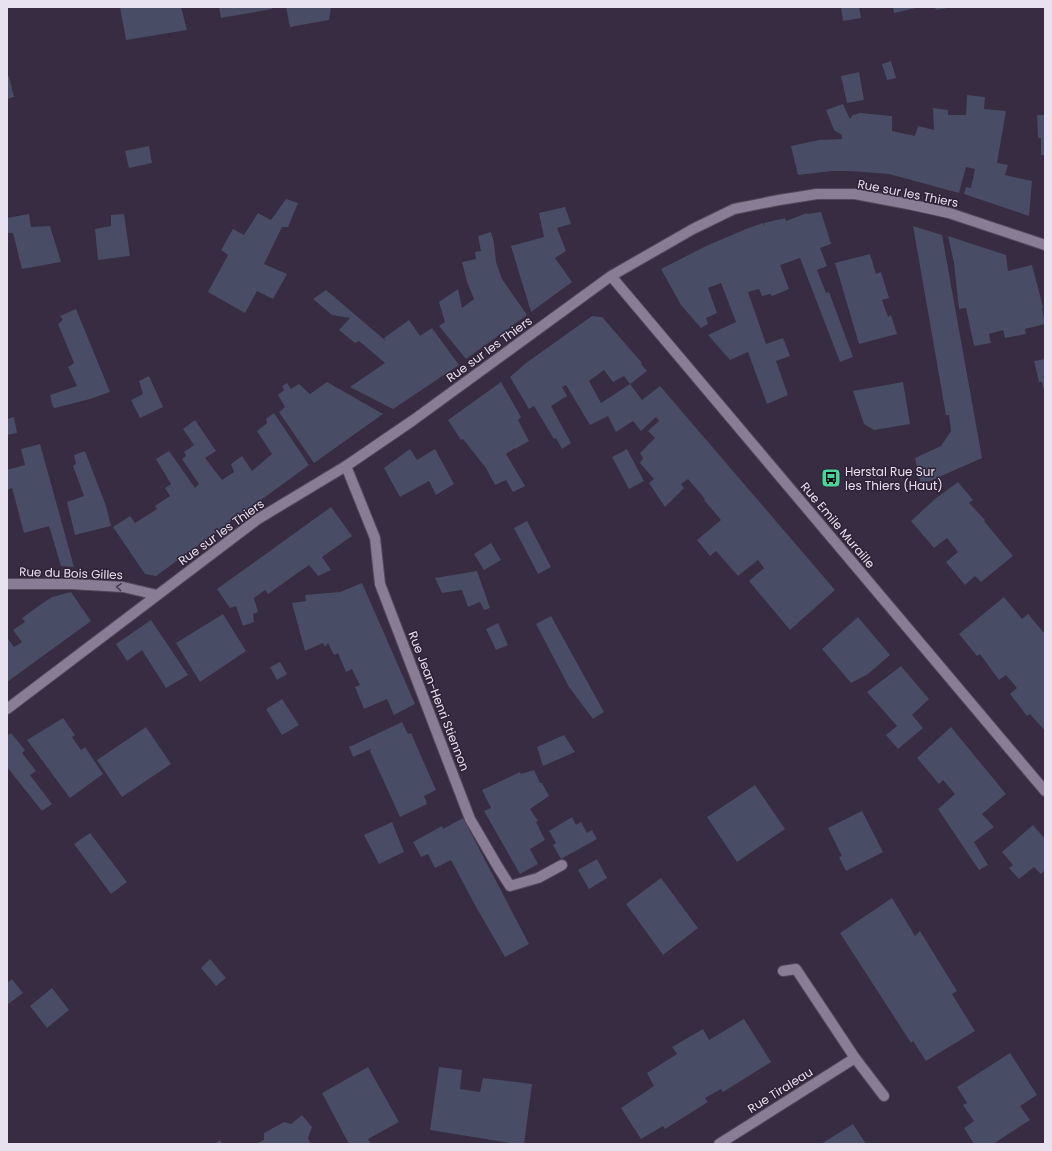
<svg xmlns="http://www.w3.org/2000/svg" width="1052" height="1151" font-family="Poppins,sans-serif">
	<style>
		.building { fill: #484c64 }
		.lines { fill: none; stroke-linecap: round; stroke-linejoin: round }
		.street-casing { stroke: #53495c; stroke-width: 12 }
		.street { stroke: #897d96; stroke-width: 10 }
		.oneway { stroke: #493d54 }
		.labels { text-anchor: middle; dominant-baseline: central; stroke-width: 3; stroke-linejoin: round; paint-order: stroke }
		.street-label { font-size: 12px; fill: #e8e1ef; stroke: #2d2237 }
		.poi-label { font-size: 12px; fill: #e8e1ef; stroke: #2d2237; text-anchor: start }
	</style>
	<rect width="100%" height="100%" fill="#372c41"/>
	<path class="building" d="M120,7H181L187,30L126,40Z
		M219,7H272V9L221,18Z
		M286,7H331L329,20L290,27Z
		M841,7H859L861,18L843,21Z
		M893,7H916V8L894,13Z
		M935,7H947V8L936,10Z
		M891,61L896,78L887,80L882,64Z
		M859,72L864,100L847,103L841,76Z
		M9,76L14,97L7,99V77Z
		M967,95L985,97L984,109L1006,111L997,163L1008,165L1005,175L1032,181L1029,216L964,194L966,187L971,188L975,169L966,167L959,193L889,174L850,171H832L798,175L791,146L819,140L842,139V135L834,130L826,110L843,104L850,119L853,115L860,113L892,116V131L915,136L918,126L934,130L933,108L948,110V115H966Z
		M1037,115H1045V155H1041V138H1038Z
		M149,146L152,163L129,168L125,151Z
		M286,199L298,203L288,227H282L264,264L287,274L273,299L257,291L245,313L208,292L228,255L221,250L233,229L244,235L258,213L271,220Z
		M565,207L571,224L557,228L566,251L555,258L572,282L531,312L511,246L544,237L539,213Z
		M821,212L831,244L820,248L827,266L817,270L826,293L829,292L853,357L840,362L800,258L780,265L789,289L772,296L770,294L762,296L759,289L748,292L766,344L783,338L790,356L776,361L788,395L767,404L748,352L730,360L708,335L736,322L721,283L708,288L717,313L706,318L708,324L701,328L681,305L661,269L706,246L746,229L763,223L765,227L764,223L785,218L786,221L807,213V214Z
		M29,214L31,227L50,226L61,262L22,269L13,233H8L7,229V218Z
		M124,214L130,256L98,260L95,229L111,226V215Z
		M913,226L942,235L982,458L921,485L915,458L941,446L951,431L949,415H946Z
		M491,232L494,243L496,262L502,279L527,315L466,359L439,326L445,322L439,302L458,289L462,308L474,299L467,282L462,262L476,259L475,252L481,251L478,236Z
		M948,236L1006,255L1008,271L1032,265L1043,307L1042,308L1045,324L1025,329L1026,334L1005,338L1003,330L989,334L991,343L974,346L966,308L959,309L954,263Z
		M870,254L876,274L881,272L889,298L882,300L888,317L891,315L897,334L859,344L835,263Z
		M326,290L386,341L384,338L409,320L420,336L432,328L459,365L393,409L350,387L385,363L359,341L355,343L339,330L350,318L332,315L313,299Z
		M76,309L110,392L90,399L55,408L53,407L50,395L77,386L68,367L74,363L58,324L63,320L60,316Z
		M592,316L602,317L642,363L641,364L647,371L630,384L624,376L613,382L604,370L589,381L601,403L630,384L642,400L660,386L835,590L790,630L749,581L764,568L758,560L738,576L716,551L710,556L697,540L721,520L704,500L705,499L688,479L681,484L684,488L665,507L649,483L654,479L640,463L643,458L640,453L655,438L648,431L659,421L656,417L641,431L633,421L616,432L608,416L590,425L566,385L562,387L567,396L551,406L571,443L562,449L556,438L554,439L534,406L529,409L510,377L526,363Z
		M1045,359V391H1044L1042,382H1039L1034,361Z
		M149,376L163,407L140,418L131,400L143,394L139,381Z
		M327,382L383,414L314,463L279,412L285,407L278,395L284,390L282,386L287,383L291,389L299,384L310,394Z
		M501,382L521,417L518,420L529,441L515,449V448L506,454L525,486L513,492L506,480L495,485L486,468L463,439L461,440L448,420Z
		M903,382L910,424L874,430L864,424L853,391Z
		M274,413L309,465L156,576L145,574L113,527L130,516L135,523L157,509L155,506L170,496L165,488L171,484L156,459L169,451L195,488L199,484L182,459L186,456L184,452L194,445L183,429L195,420L216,451L205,458L222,480L234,472L231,464L242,456L252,471L272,454L257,431L267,423L266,419Z
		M14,417L17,433L7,435V419Z
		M40,444L74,567L61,566L49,526L24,533L12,488L7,490V470L25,465L21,449Z
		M410,449L417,460L435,449L454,484L436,495L429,481L400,497L384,468Z
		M627,449L644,481L629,489L612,457Z
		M85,451L106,506L111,526L75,535L67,502L84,496L73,466L76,464L74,455Z
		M958,482L973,500L969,503L985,520L984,521L1013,556L981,582L975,576L965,585L946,562L958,552L947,538L934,548L911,521L935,499Z
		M331,507L352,536L322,557L331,570L318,576L309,565L268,594L265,590L254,598L258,612L253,614L254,622L243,626L236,606L230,608L217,589Z
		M527,521L551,567L538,574L514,528Z
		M491,543L501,560L484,570L474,554Z
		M477,571L490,608L484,610L480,602L468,607L462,590L442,593L435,578Z
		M362,583L415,704L394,715L387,699L364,709L355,687L360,685L352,669L346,672L338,653L334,655L328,643L325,647L323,643L305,651L292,603L306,601L305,595L340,592Z
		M71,592L91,621L7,682V639H8L14,647L22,642L13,630L25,622L22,618L40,605L52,597Z
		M1004,597L1022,619L1028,614L1045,634V731L1030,714L1027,716L1010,694L1017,688L1006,675L999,680L980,654L977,656L959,634Z
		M223,614L246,651L200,682L176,643Z
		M551,616L604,712L593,719L569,687L536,624Z
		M858,617L890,655L868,674L851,683L822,649Z
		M151,620L188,675L166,688L142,650L127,661L116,644Z
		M498,623L508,645L496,650L486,629Z
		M280,662L287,674L277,680L270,667Z
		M901,666L929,699L912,715L923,728L898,749L886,735L897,726L867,692Z
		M282,699L299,725L282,735L266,709Z
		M63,718L75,735L72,737L81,750L85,747L103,774L70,798L27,740Z
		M402,722L408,734L411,733L436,790L424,796L427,804L400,817L370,751L371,749L353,757L349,747Z
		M146,727L171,764L122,797L97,760Z
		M951,727L1006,794L982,814L994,827L974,842L988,865L979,870L938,809L955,794L943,780L939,784L917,758Z
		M11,733L25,750L22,753L36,771L30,775L52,804L42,811L7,767V736Z
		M564,735L575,752L543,766L537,747Z
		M534,770L540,783H542L549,796L530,809L538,821L536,822L545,840L530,849L538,864L520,874L484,811L491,808L482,790L520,772L521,774Z
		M755,785L785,829L737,862L707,817Z
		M862,811L883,852L846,871L839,857L842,856L828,828Z
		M572,817L576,825L581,822L587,833L592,830L597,839L561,859L553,845L556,843L549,831Z
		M463,818L529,944L505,957L476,907L451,860L435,868L428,854L421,857L413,842L442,826L443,829Z
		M392,822L404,852L379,864L364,835Z
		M1033,825L1045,839V870L1041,874L1034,867L1019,879L1009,868L1013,865L1002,852Z
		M90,833L127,882L111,894L74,844Z
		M597,859L607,878L589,889L578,870Z
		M661,878L698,928L663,955L626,904Z
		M892,898L915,936L920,931L957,991L952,994L975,1031L926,1061L913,1041L911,1043L840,933Z
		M210,959L226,978L216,986L201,968Z
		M12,979L23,993L7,1005V983Z
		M52,988L69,1010L47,1028L30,1006Z
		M744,1019L771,1062L723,1092L721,1089L705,1098L708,1102L665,1129L663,1126L641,1139L621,1108L654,1086L647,1073L677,1054L672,1047L703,1029L709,1040Z
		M1010,1053L1037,1095L1020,1106L1030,1120L993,1144H974L964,1128L974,1121L963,1105L967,1103L957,1087Z
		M368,1067L399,1122L368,1139L371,1144H349L322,1093Z
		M439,1067L462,1070L460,1089L480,1092L483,1078L532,1084L524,1144H516L430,1130Z
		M302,1115L312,1127L308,1138L311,1144H255L264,1140V1133L284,1122L291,1124Z
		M853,1124L866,1144H821Z
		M220,1140L222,1144H214Z"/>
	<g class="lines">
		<defs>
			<path id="street" d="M611,276L1045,791
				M346,466L375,538L380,584L470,819L498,867L510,886L538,878L562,865
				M7,584H72L123,587L157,595
				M7,709L258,519L346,466L412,421L611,276L693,229L734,209L779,200L817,194H855L908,204L949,213L1045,245
				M855,1058L884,1096
				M719,1144L855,1058L796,969L783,971"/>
		</defs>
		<use href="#street" class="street-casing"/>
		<use href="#street" class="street"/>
	</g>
	<defs><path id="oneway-chevron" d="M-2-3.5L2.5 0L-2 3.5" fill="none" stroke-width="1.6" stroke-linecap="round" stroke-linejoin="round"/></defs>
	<use class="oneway" href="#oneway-chevron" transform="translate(119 587) rotate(-175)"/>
	<defs>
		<symbol id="bus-square" viewBox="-11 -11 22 22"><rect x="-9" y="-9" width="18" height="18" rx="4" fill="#4ad49c" stroke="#2d2237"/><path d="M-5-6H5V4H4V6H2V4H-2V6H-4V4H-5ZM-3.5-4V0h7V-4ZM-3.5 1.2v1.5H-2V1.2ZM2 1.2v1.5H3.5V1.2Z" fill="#111"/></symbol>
	</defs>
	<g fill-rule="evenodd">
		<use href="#bus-square" x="820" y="467" width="22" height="22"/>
	</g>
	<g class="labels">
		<g class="street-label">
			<text transform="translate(908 193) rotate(11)">Rue sur les Thiers</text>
			<text transform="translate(489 349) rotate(-36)">Rue sur les Thiers</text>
			<text transform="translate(838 525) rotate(50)">Rue Emile Muraille</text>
			<text transform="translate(221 532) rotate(-36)">Rue sur les Thiers</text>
			<text transform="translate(71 573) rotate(2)">Rue du Bois Gilles</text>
			<text transform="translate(439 701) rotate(69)">Rue Jean-Henri Stiennon</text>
			<text transform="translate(780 1090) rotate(-32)">Rue Tiraleau</text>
		</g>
		<g class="poi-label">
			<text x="845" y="471">Herstal Rue Sur<tspan x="845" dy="14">les Thiers (Haut)</tspan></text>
		</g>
	</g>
	<rect width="1052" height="1151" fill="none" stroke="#e8e1ef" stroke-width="16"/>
</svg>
